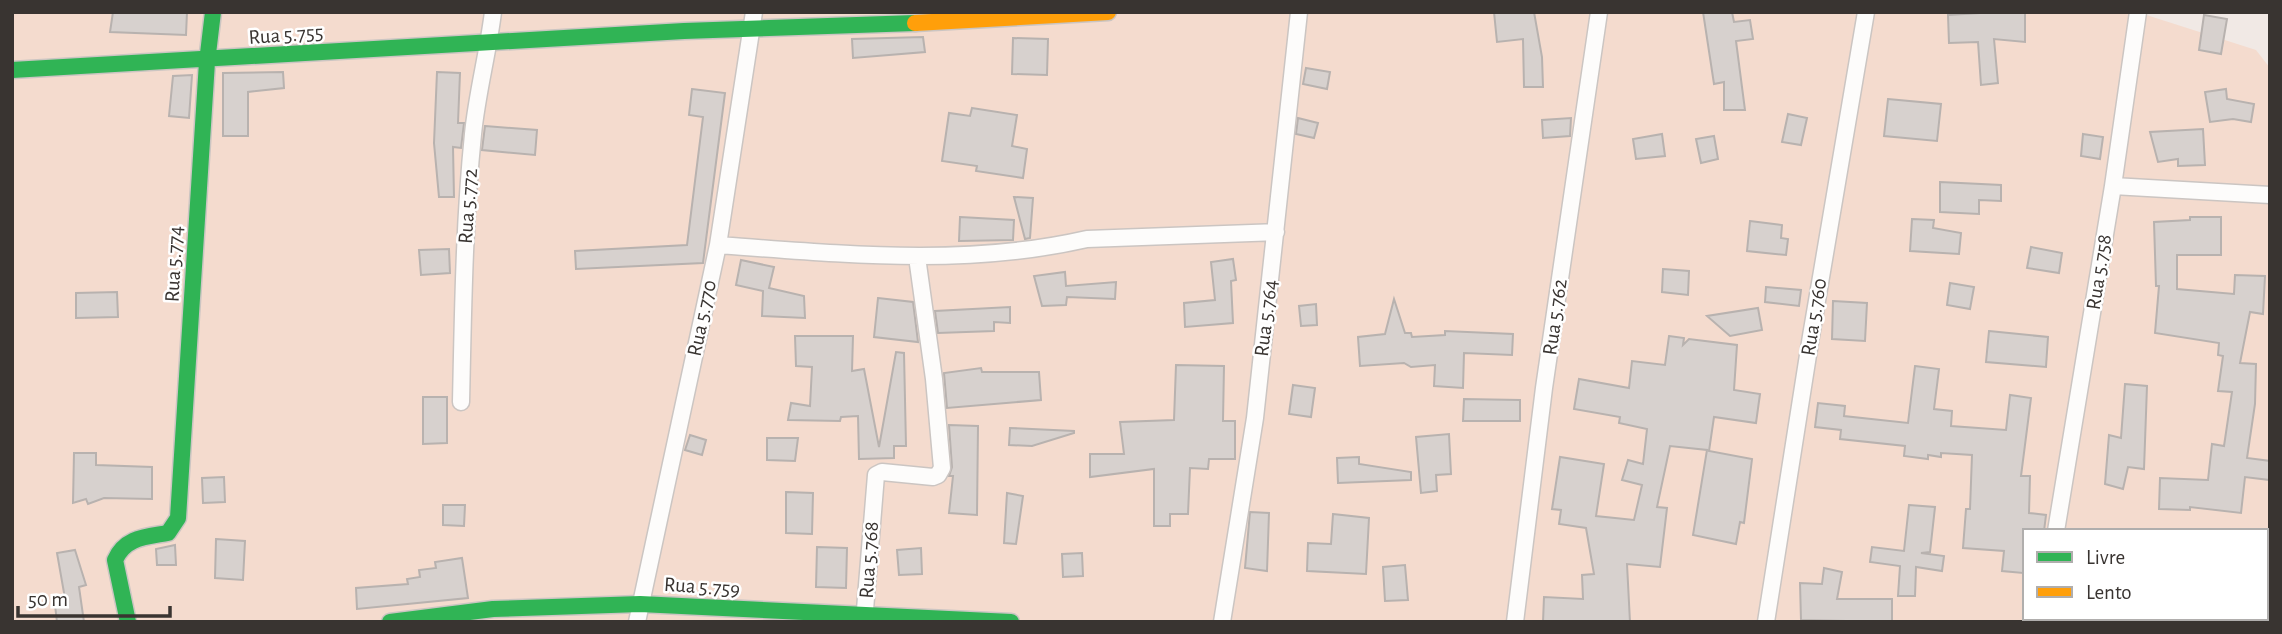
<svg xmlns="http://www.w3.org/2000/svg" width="2282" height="634" font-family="'Alegreya Sans',sans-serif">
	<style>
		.green { fill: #f4dbce; fill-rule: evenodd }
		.building { fill: #d7d1ce; stroke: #b8b2af; stroke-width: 2 }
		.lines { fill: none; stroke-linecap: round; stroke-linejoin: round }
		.street-casing { stroke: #cbc5c2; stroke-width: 19 }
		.fast-casing { stroke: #cbc5c2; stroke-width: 19 }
		.slow-casing { stroke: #cbc5c2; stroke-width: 19 }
		.street { stroke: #fdfcfb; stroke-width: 16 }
		.fast { stroke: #30b455; stroke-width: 16 }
		.slow { stroke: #ff9f0a; stroke-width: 16 }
		.labels { text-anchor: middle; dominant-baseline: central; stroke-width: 5; stroke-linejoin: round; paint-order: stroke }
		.street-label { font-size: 21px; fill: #393431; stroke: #fff }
	</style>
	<rect width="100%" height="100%" fill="#f1e9e5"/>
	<path class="green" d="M12,12H2137L2256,50L2270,68V622H12ZM2025,531H2266V618H2025Z"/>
	<path class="building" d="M113,12H187L186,35L110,32Z
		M1494,12H1534L1542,57L1543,87H1524L1523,39L1497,42Z
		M1703,12H1732L1734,22L1750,20L1753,39L1736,41L1745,110H1724V82L1714,84Z
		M1996,12H2025V42L1994,39L1998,83L1981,85L1978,42L1949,43L1948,15Z
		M2204,15L2227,19L2221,54L2199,50Z
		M923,37L925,52L853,58L852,39Z
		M1013,38L1048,39L1047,75L1012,74Z
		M1306,68L1330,72L1327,89L1303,84Z
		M283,72L284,88L248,92V136H223V73Z
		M437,72L460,73L458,123H464L461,148L453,147L454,197H439L434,143Z
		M192,75L189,118L169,116L173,76Z
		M692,89L725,93L703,263L576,269L575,251L687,245L703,117L689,115Z
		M2226,89L2227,99L2254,104L2251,122L2233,119L2210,122L2205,92Z
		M1888,99L1941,104L1937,141L1884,136Z
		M972,108L1017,115L1012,146L1027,149L1023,178L976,171L977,166L942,161L949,113L970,116Z
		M1788,114L1807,118L1801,145L1782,142Z
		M1298,118L1318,123L1314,138L1296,134Z
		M1571,118L1570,136L1543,138L1542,120Z
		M485,126L537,130L535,155L482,150Z
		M2203,129L2205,165L2178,166V159L2158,162L2150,132Z
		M1662,134L1665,156L1636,159L1633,139Z
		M2083,134L2103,137L2100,159L2081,156Z
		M1714,136L1718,159L1701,163L1696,139Z
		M1940,182L2001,185V201L1979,200V214L1940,212Z
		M1014,197L1033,198L1030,238L1025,239Z
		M960,217L1014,220L1013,240L959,241Z
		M2190,217H2221V255H2177V289L2234,294L2235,275L2265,276L2263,314L2250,312L2240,363L2256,364L2255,404L2247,458L2270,461V480L2245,477L2241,513L2190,507V510L2159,509L2160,478L2208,480L2212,444L2224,446L2232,392L2218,391L2223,356L2218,355L2219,343L2155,333L2159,286H2156L2154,222L2190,220Z
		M1912,219L1934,220L1933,228L1961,233L1959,254L1910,251Z
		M1750,221L1782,225L1781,238L1788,239L1786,255L1747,251Z
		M2031,247L2062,253L2059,273L2027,268Z
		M449,249L450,273L421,275L419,250Z
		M1233,259L1236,280L1231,281L1233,323L1185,327L1184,303L1215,300L1211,262Z
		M741,260L774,267L769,288L804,296L805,318L762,316L763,291L736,285Z
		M1663,269L1689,271L1688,295L1662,292Z
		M1065,272L1066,286L1116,282L1115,299L1067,297L1066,305L1042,306L1034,276Z
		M1950,283L1974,287L1970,309L1947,305Z
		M1766,287L1801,290L1799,306L1765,302Z
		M117,292L118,317L76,318V293Z
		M878,298L913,302L918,342L874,337Z
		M1394,299L1405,333H1411L1412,337L1445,335V331L1513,334L1512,355L1464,353L1463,388L1434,386L1435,365L1411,367L1404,363L1360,366L1358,337L1385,334Z
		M1833,301L1867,303L1865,341L1832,339Z
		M1316,304L1317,325L1301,326L1299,306Z
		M1010,307V323L994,322V331L938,333L935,311Z
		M1758,308L1762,330L1730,336L1707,316Z
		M1989,331L2048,337L2046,367L1986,362Z
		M795,336H853L852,371L864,369L879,447L896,352L904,353L906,446H894V458L859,459L858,416L841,417L840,421L788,420L791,403L810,406L812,367L796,366Z
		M1669,336L1684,338L1683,345L1689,339L1737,345L1734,390L1760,394L1756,423L1714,417L1709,451L1752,459L1744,523L1740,522L1736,544L1693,535L1707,450L1670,446L1657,507L1667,508L1660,567L1627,564L1630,622H1543L1544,597L1583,599L1582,575L1594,574L1586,528L1559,524L1561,510L1552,509L1560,457L1604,464L1596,516L1634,520L1642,485L1622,480L1628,460L1643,464L1647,429L1619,423L1620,417L1574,409L1579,379L1629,388L1632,361L1665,365Z
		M1176,365L1224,366L1223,421H1235V459H1209L1208,469L1190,468L1188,514H1170V526H1154V469L1090,477V454H1124L1120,422L1174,420Z
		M1915,366L1939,369L1934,409L1952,411L1951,426L2006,430L2010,395L2031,398L2021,476H2030L2029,513L2046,515L2044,531H2025L2023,573L2002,571L2004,551L1963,548L1966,509H1970L1972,455L1941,453V457L1928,455V459L1904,456L1905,446L1840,439L1841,430L1815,427L1818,403L1845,406L1844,416L1908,423Z
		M981,368L982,372H1039L1041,400L947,408L944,373Z
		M2125,384L2147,386L2144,469L2128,467L2123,489L2105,484L2109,435L2121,438Z
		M1293,385L1315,388L1311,417L1289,414Z
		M423,397H447V443L423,444Z
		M1464,399L1520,400V421H1463Z
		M949,425L978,426L977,515L949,513L953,476H949L952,467Z
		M1010,428L1074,431V433L1032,446L1009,445Z
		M1449,434L1451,474L1436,475L1437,491L1421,493L1416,437Z
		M690,435L706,440L702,455L685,450Z
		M767,438H798L795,461L767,460Z
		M74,453H96V465L152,467V499L104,498L88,504L86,499L73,503Z
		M1359,457V464L1411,472V480L1338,483L1337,458Z
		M224,477L225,502L203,503L202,478Z
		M786,492L813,493L812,534L786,533Z
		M1007,493L1023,496L1016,544L1004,543Z
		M443,505H465L464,526L443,525Z
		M1909,505L1935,507L1930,552L1921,553L1944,556L1942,571L1916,567L1915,596H1898L1900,566L1870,562L1872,547L1904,551Z
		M1250,512L1269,513L1267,571L1245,568Z
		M1333,514L1369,518L1366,574L1307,571L1308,543L1331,544Z
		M216,539L245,541L243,580L215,578Z
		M175,545L176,565H157L156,549Z
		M817,547L847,548L846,588L816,587Z
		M921,548L922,574L899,575L897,550Z
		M75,550L86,585L79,587L84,622H57L55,605L66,604L57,553Z
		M1082,553L1083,576L1063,577L1062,554Z
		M462,558L468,598L357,609L356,588L408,584L407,579L420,577L419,570L436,568L435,562Z
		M1405,565L1408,600L1385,601L1383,567Z
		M1824,568L1842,572L1837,599H1892V622L1801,620L1800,583L1822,584Z"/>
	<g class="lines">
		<defs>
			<path id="street" d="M2113,186L2270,195
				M718,245C842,254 965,267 1087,239L1276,232
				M461,402C463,313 464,223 473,134C477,93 488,53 493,12
				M2056,531L2113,186L2138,12
				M637,622L718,245L754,12
				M864,622L876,475L882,472L933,477L938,475L942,468L934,379L917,257
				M1222,622L1255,418L1299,12
				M1515,622L1544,388L1599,12
				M1766,622L1811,336L1866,12
				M2041,622L2042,618"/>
			<path id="fast" d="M12,70L684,31L915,23
				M128,622L115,560C125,537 146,537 168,533L178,518L207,62L213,12
				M390,622L493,609L640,604L1011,622"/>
			<path id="slow" d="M915,23L1108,12"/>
		</defs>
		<use href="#street" class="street-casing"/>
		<use href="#fast" class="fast-casing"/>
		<use href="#slow" class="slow-casing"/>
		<use href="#street" class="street"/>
		<use href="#fast" class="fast"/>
		<use href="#slow" class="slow"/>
	</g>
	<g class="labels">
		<g class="street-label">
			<text transform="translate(286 35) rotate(-4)">Rua 5.755</text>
			<text transform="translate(468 206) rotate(-86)">Rua 5.772</text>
			<text transform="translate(174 264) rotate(-87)">Rua 5.774</text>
			<text transform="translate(2099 272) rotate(-81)">Rua 5.758</text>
			<text transform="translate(1555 317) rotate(-82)">Rua 5.762</text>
			<text transform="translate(1814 317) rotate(-81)">Rua 5.760</text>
			<text transform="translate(702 318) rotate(-78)">Rua 5.770</text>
			<text transform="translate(1266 318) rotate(-83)">Rua 5.764</text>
			<text transform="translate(869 560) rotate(-86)">Rua 5.768</text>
			<text transform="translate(702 587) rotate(4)">Rua 5.759</text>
		</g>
	</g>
	<rect width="2282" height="634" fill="none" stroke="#393431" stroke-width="28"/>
	<rect x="2023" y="529" width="245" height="91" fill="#ffffff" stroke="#b0aead" stroke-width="2"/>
	<rect x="2037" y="552" width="35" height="10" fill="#30b455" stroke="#b0aead" stroke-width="2"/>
	<text x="2086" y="564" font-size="21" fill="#393431">Livre</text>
	<rect x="2037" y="587" width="35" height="10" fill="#ff9f0a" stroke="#b0aead" stroke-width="2"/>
	<text x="2086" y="599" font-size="21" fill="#393431">Lento</text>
	<path d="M18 606v10h152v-10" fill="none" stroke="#393431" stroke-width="3.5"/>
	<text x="28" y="606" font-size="21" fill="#393431" stroke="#ffffff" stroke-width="5" paint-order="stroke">50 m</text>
</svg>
